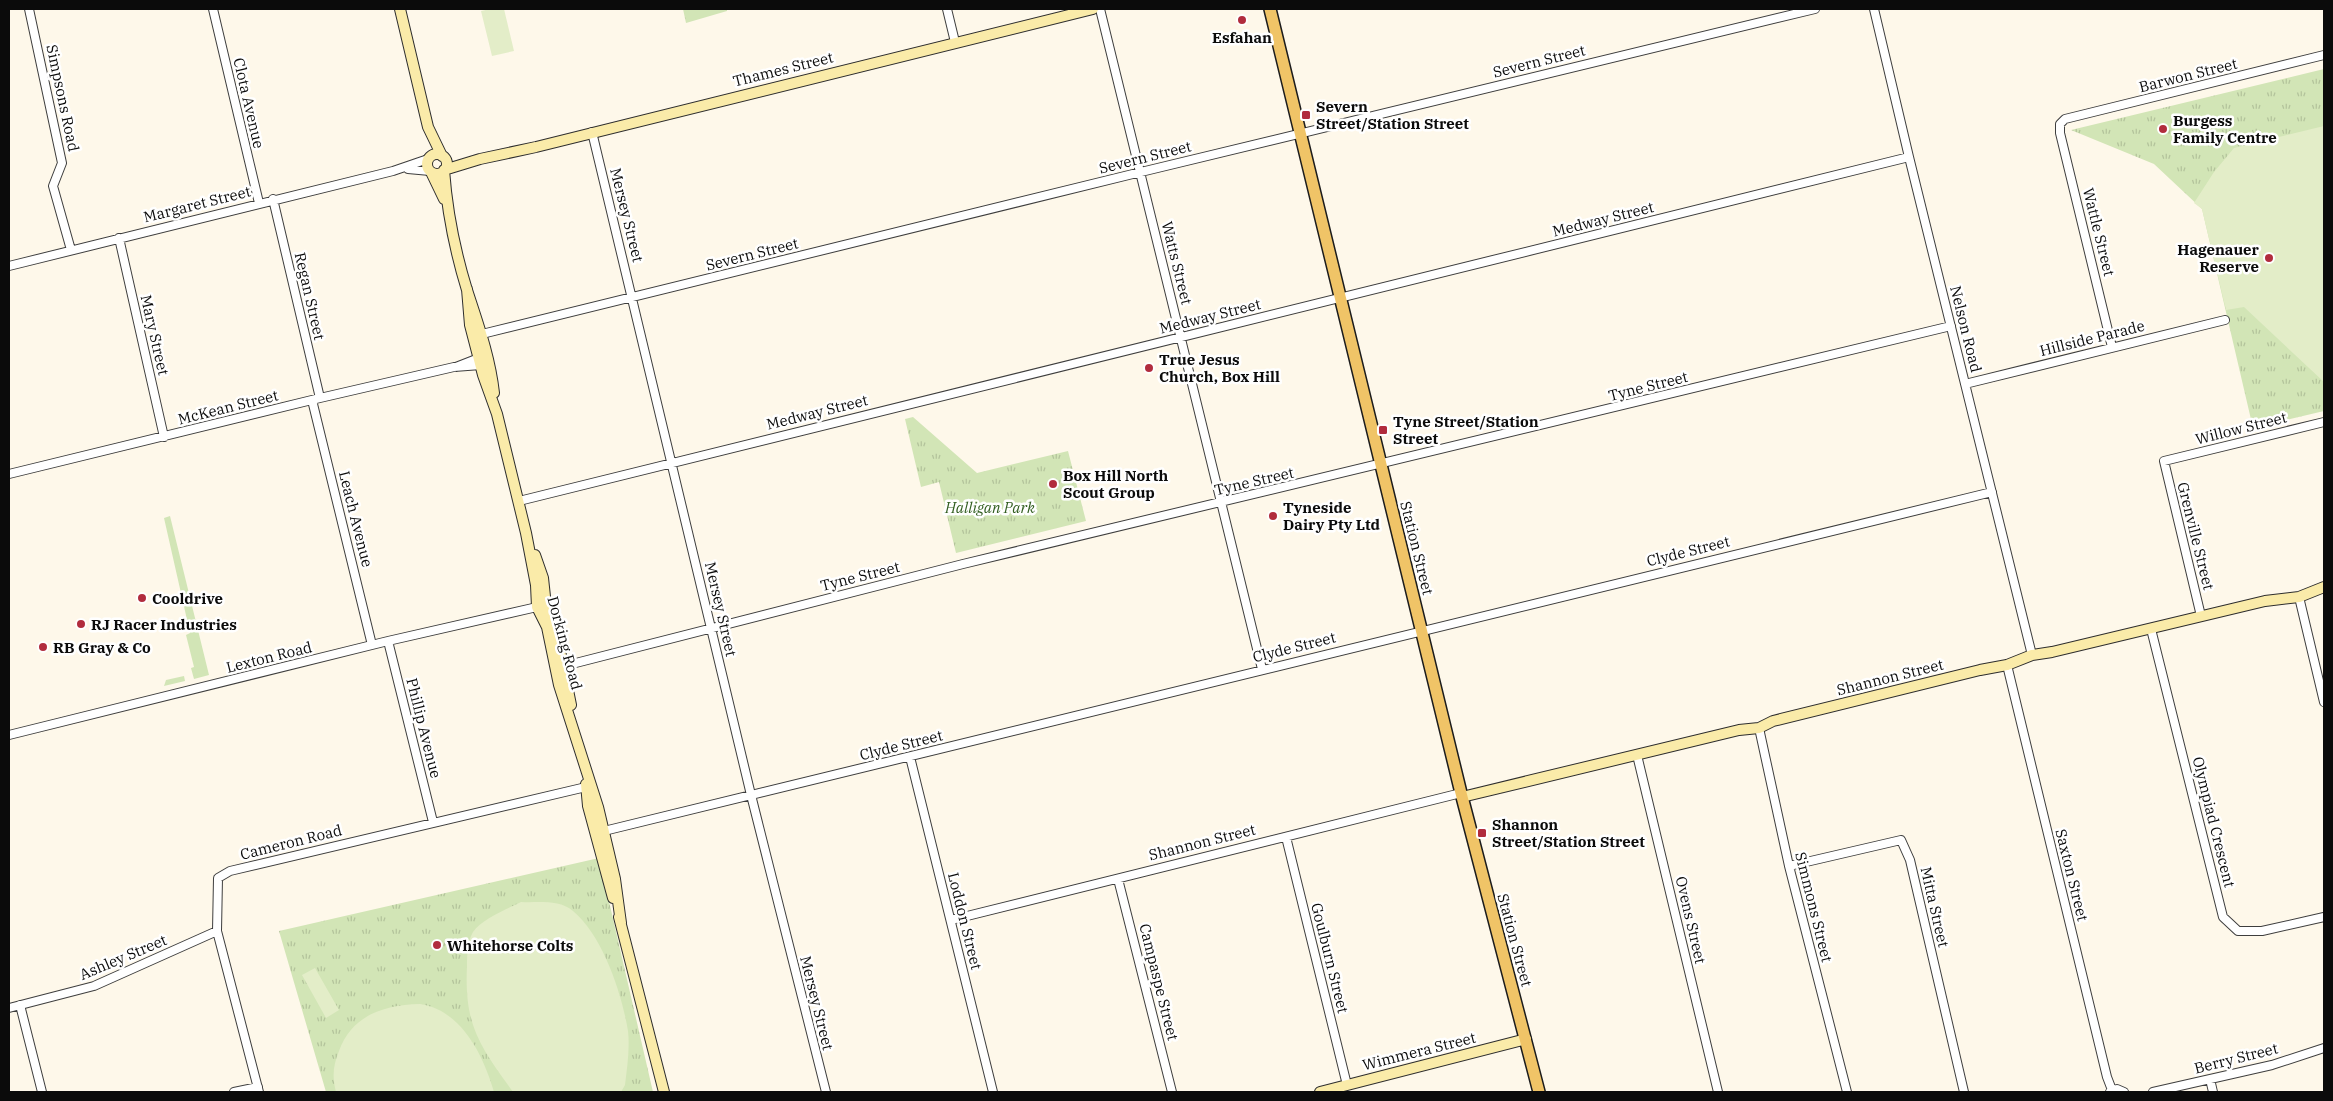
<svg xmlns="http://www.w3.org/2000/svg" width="2333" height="1101" font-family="'IBM Plex Serif',serif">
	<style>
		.grass { fill: #d2e5b6 }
		.park { fill: url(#park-tufts) }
		.pitch { fill: #e3edc8 }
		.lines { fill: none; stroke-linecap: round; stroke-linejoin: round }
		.street-casing { stroke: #3e3e3e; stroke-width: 10 }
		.secondary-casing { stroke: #2d2d2d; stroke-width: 12 }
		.primary-casing { stroke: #1c1c1c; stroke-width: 14 }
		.street { stroke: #fff; stroke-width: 8 }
		.secondary { stroke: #faeba9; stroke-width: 10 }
		.primary { stroke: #f0c467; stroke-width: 11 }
		.poi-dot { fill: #b12c3d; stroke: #fff; stroke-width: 2 }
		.labels { text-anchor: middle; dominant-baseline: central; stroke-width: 5; stroke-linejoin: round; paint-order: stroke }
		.poi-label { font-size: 15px; font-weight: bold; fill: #0b0b0b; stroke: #fff; text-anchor: start }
		.street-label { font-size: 15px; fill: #0b0b0b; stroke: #fff }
		.park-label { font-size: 15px; font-style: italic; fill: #325e20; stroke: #fff }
	</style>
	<defs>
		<pattern id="park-tufts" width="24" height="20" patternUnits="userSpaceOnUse" patternTransform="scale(1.25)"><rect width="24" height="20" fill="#d2e5b6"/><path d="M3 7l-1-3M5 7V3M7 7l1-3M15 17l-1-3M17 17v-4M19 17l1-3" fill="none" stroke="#b3c39b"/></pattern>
	</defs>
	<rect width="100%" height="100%" fill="#fef8ea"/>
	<path class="grass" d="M170,516L209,675L194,679L191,668L194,667L186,635L190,633L164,518Z
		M184,676L185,681L164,686L166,680Z"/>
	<path class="park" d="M683,9H727V11L686,23Z
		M2324,69V411L2253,428L2202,209L2154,164L2071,130Z
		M913,417L977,473L1068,451L1086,521L956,553L939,482L921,487L905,419Z
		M599,858L653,1092H326L279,931Z"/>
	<path class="pitch" d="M490,9H504L514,51L492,56L481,11Z
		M2324,126V382L2244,307L2226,310L2202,209L2194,203L2214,172L2234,148Z
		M521,902C538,903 559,899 573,911C603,936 622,994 628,1031C630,1049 627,1068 625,1085L621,1092H513C480,1046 464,1026 467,966C467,956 467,942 473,932C482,919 507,909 521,902Z
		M315,968L339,1010L326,1018L302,975Z
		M420,1004C462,1010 484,1057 494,1092H336C332,1076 333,1066 339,1051C352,1015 384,1005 420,1004Z"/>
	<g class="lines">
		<defs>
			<path id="street" d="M29,9L62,163L53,186L71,250
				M213,9L259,203
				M947,9L955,42
				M1100,9L1262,669
				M1874,9L1909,157L2032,655
				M592,132L751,795L826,1092
				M408,169L430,171
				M273,199L320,398
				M119,238L164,437
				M9,266L393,171L428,159
				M482,334L1141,172L1815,9
				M2112,347L2060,133V124L2065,119L2324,55
				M456,367L479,358
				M1965,384L2225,320
				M312,400L372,645
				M9,474L320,398L454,367L481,365
				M519,501C981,384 1446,275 1909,157
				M2299,597L2324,702
				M2201,616L2164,461L2324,422
				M2151,629L2223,917L2238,931H2262L2324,917
				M388,641L433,822
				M2007,665L2107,1077L2112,1090
				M564,666L963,564L1951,326
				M1759,728L1789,866L1847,1092
				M9,735L388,641L537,607
				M1637,755L1718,1092
				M910,757L993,1092
				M604,831L1992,492
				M1286,837L1347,1085
				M1789,866L1901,840L1910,860L1964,1092
				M1118,879L1172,1092
				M951,920L1461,793
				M20,1005L42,1092
				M9,1008L94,986L217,931
				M2210,1079L2213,1092
				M234,1092L258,1087
				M259,1092L217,931L218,878L230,871L586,787
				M2110,1092L2117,1089L2124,1092
				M2153,1092L2272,1065L2324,1048"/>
			<path id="secondary" d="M400,9L428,127L442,156
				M427 164a10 10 0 1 1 20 0a10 10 0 1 1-20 0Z
				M444,170L480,159L536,147L1093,9
				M444,170C447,211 455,251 467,290C478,324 490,357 494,393
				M431,172L444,199
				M467,289L470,325L483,375L497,414L526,533L536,585L537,607L547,627L559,685L598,807L615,879L621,923
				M535,555L543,578L546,606L556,631L571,705
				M586,784L588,806L613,898
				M1462,797L1739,730L1759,728L1773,721L1980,670L2007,665L2032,655L2052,652L2265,601L2299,597L2324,587
				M619,917L664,1092
				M1320,1092L1526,1039"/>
			<path id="primary" d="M1270,9L1461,793L1539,1092"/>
		</defs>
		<use href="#street" class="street-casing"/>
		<use href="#secondary" class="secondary-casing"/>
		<use href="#primary" class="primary-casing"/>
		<use href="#street" class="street"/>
		<use href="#secondary" class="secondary"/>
		<use href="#primary" class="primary"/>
	</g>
	<g class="poi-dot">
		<circle cx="1242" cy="20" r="5"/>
		<rect x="1301" y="110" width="10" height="10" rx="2.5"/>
		<circle cx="2163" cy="129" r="5"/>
		<circle cx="2269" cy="258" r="5"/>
		<circle cx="1149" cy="368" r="5"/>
		<rect x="1378" y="425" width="10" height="10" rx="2.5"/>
		<circle cx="1053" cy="484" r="5"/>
		<circle cx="1273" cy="516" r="5"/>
		<circle cx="142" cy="598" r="5"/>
		<circle cx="81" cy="624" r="5"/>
		<circle cx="43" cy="647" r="5"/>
		<rect x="1477" y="828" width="10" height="10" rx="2.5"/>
		<circle cx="437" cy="945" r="5"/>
	</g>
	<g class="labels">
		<g class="poi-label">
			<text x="1242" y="37" text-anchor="middle">Esfahan</text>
			<text x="1316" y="106">Severn<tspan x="1316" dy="17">Street/Station Street</tspan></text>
			<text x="2173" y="120">Burgess<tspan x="2173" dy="17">Family Centre</tspan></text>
			<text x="2259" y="249" text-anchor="end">Hagenauer<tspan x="2259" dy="17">Reserve</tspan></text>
			<text x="1159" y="359">True Jesus<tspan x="1159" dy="17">Church, Box Hill</tspan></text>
			<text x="1393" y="421">Tyne Street/Station<tspan x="1393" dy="17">Street</tspan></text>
			<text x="1063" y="475">Box Hill North<tspan x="1063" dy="17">Scout Group</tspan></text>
			<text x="1283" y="507">Tyneside<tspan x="1283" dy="17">Dairy Pty Ltd</tspan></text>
			<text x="152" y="598">Cooldrive</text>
			<text x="91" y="624">RJ Racer Industries</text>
			<text x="53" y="647">RB Gray &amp; Co</text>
			<text x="1492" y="824">Shannon<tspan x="1492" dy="17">Street/Station Street</tspan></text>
			<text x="447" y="945">Whitehorse Colts</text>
		</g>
		<g class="street-label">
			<text transform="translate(1539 61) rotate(-14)">Severn Street</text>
			<text transform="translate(783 69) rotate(-14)">Thames Street</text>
			<text transform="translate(2188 75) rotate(-14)">Barwon Street</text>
			<text transform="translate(63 98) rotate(78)">Simpsons Road</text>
			<text transform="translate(249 103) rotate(77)">Clota Avenue</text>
			<text transform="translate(1145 157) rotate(-14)">Severn Street</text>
			<text transform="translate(197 204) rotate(-14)">Margaret Street</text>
			<text transform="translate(627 215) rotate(76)">Mersey Street</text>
			<text transform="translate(1603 219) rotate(-14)">Medway Street</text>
			<text transform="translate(2099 232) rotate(76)">Wattle Street</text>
			<text transform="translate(752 254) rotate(-14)">Severn Street</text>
			<text transform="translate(1177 263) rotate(76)">Watts Street</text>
			<text transform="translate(310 296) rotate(77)">Regan Street</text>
			<text transform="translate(1210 316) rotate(-14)">Medway Street</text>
			<text transform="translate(1966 329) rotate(76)">Nelson Road</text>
			<text transform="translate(155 335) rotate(77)">Mary Street</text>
			<text transform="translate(2092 338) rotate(-14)">Hillside Parade</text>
			<text transform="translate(1648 386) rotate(-14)">Tyne Street</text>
			<text transform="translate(228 407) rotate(-14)">McKean Street</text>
			<text transform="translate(817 412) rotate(-14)">Medway Street</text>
			<text transform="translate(2241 428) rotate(-14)">Willow Street</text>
			<text transform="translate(1254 481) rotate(-13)">Tyne Street</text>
			<text transform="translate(356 519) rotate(76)">Leach Avenue</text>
			<text transform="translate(2196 536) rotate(76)">Grenville Street</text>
			<text transform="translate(1417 548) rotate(76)">Station Street</text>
			<text transform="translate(1688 551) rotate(-14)">Clyde Street</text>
			<text transform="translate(860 576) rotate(-14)">Tyne Street</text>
			<text transform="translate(721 609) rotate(77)">Mersey Street</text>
			<text transform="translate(565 643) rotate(75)">Dorking Road</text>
			<text transform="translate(1294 647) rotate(-14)">Clyde Street</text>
			<text transform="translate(269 657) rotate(-14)">Lexton Road</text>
			<text transform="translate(1890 677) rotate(-14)">Shannon Street</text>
			<text transform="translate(424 728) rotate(76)">Phillip Avenue</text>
			<text transform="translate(901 745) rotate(-14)">Clyde Street</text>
			<text transform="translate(2214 822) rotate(76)">Olympiad Crescent</text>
			<text transform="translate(291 842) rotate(-14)">Cameron Road</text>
			<text transform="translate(1202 842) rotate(-14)">Shannon Street</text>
			<text transform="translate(2072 875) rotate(76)">Saxton Street</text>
			<text transform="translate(1814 907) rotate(76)">Simmons Street</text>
			<text transform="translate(1935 907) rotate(77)">Mitta Street</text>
			<text transform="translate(1691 920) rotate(77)">Ovens Street</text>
			<text transform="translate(965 921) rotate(76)">Loddon Street</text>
			<text transform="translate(1515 940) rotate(75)">Station Street</text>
			<text transform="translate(123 957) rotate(-23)">Ashley Street</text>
			<text transform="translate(1330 958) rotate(76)">Goulburn Street</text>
			<text transform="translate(1159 982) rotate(76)">Campaspe Street</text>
			<text transform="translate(817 1003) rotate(76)">Mersey Street</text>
			<text transform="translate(1419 1051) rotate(-14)">Wimmera Street</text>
			<text transform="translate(2236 1058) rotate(-14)">Berry Street</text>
		</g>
		<g class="park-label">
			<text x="990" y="507">Halligan Park</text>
		</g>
	</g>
	<rect width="2333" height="1101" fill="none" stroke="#0b0b0b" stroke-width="20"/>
</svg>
